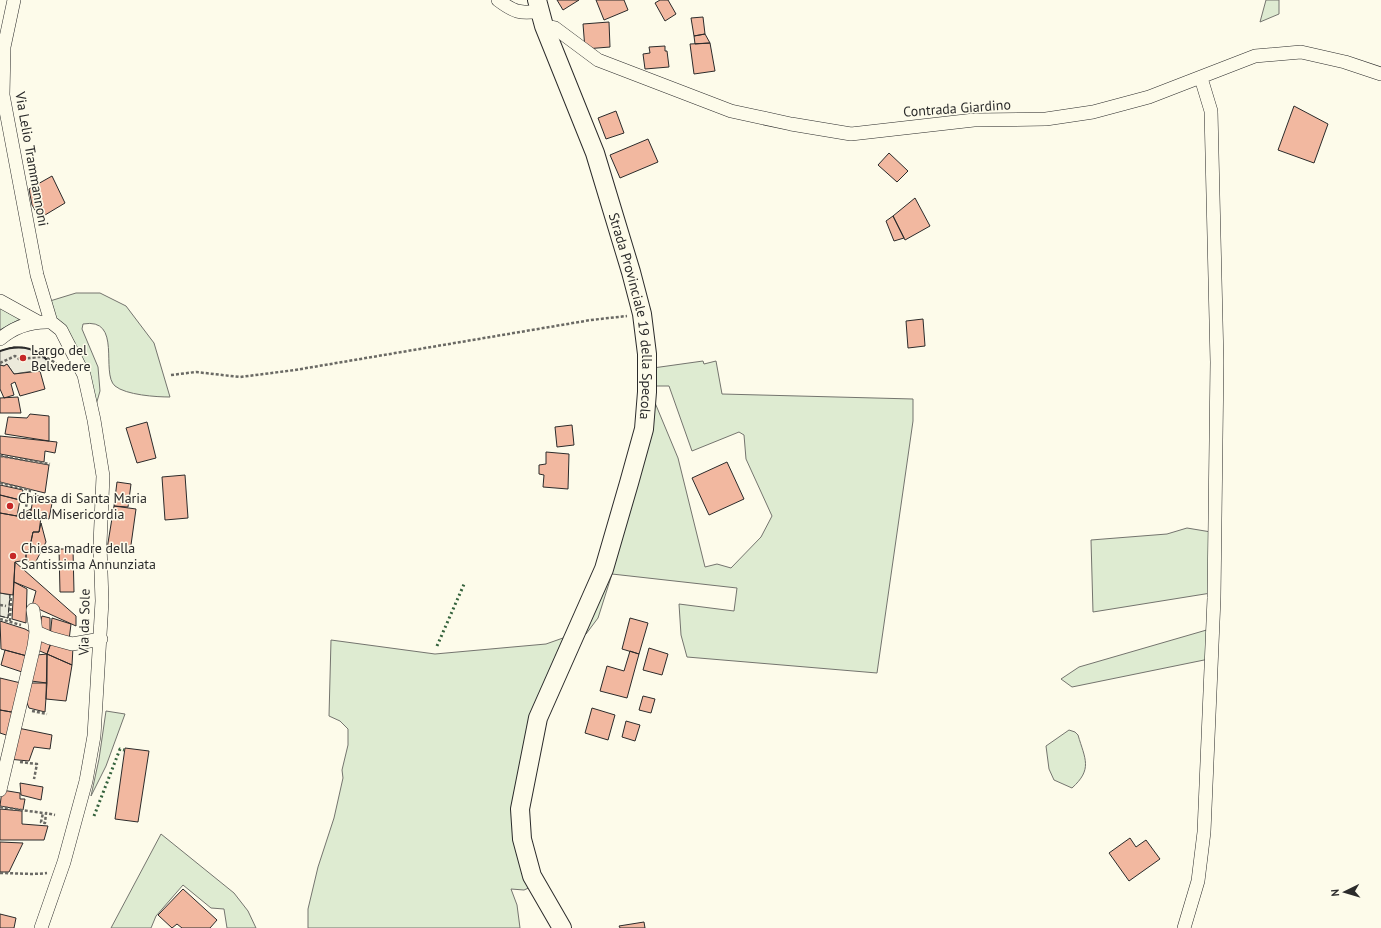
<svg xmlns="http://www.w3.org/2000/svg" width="1381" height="928" font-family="'PT Sans',sans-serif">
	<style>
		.green { fill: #deebd1; stroke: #74746e }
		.parking { fill: #eceadb; stroke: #74746e }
		.building { fill: #f2b8a0; stroke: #2b2b2b }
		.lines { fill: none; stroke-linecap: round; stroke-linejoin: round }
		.street-casing { stroke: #2b2b2b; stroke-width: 14 }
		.secondary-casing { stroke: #2b2b2b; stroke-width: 20 }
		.path { stroke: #6a6964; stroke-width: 2.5; stroke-dasharray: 3 2; stroke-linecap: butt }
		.street { stroke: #fdfbea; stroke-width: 13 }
		.secondary { stroke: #fdfbea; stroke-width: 18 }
		.hedge { stroke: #34623c; stroke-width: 3; stroke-dasharray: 2 3; stroke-linecap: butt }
		.fence { stroke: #2b2b2b; stroke-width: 1; stroke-dasharray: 5 2; stroke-linecap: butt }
		.wall { stroke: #2b2b2b; stroke-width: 2 }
		.poi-dot { fill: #c62828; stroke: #fdfbea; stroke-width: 1.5 }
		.labels { text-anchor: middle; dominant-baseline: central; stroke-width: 3; stroke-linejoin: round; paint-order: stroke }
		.street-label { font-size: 14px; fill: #2b2b2b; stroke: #fdfbea }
		.poi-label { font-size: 14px; fill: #2b2b2b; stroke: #fdfbea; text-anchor: start }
	</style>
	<rect width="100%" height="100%" fill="#fdfbea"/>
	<path class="green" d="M1266,0H1279V14L1260,22Z
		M76,293H100L126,306L154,343L170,397C156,397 126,395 115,386C100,373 123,317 83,324L82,329L98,367L100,391L96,405L55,318L50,301Z
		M0,306L22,318L0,330Z
		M703,361L704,364L716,361L722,394L913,399V421L877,673L687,657L681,635L679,604L734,611L737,588L612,574L598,618L586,634L583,626L653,398L678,458L705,567L717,564L731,568L761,537L772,516L746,459L744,435L739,432L692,451L669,386H654L653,368Z
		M1187,528L1211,532V593L1093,612L1091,540L1167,534Z
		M1210,629L1209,659L1072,687L1061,679L1079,667Z
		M563,638L567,645L523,758L531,887L524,890L511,889L517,905L520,928H308V909L318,867L334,818L343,778L342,770L348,745V729L340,721L329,716L331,640L435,654L546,644Z
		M106,711L125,714L106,766L91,796L99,759Z
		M1069,730L1075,732L1078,735C1085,759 1093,769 1072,788L1054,780L1049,769L1046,746Z
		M161,834L234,893L248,911L256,928H227L224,909L211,908L183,885L156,916L151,928H111Z"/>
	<path class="parking" d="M13,347H22L41,353L48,360L52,368L14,374L7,364L4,366L0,365V351Z
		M0,593L10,595L8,618L0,616Z"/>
	<path class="building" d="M557,0H579L563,10Z
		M596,0H624L628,10L604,20Z
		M660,0H668L676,14L665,21L655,3Z
		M703,17L705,34L694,36L691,18Z
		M609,22L610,47L585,49L583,24Z
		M705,34L710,43L695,44L694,36Z
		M710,43L715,71L694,74L690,44Z
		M665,46V51H667L669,67L645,69L643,54L650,53L649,47Z
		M1294,106L1328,124L1314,163L1278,150Z
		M616,111L624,133L606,139L598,118Z
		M648,139L658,162L620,178L610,155Z
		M889,153L908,171L897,182L878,165Z
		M52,176L65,203L40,218L32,205L29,189Z
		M915,198L930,226L905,240L893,216Z
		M893,216L904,238L894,241L886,221Z
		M923,319L925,346L908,348L906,321Z
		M7,364L14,374L40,371L45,389L20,396L15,382L11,384L14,395L4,398L0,389V365L4,366Z
		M18,397L21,413H0V398Z
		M30,414L49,416V441L5,434L8,417L27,418Z
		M147,422L156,458L137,463L126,428Z
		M572,425L574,445L557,447L555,427Z
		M0,436L57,442L55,453L45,451L44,462L0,454Z
		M546,452L569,454L568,489L543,487L544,475L539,474V465L546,464Z
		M0,456L49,465L45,493L0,482Z
		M727,462L744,499L709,515L692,478Z
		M185,475L188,518L165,520L162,477Z
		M117,482L131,484L128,507L114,506Z
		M0,485L23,490L20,500L0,495Z
		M0,495L20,500L17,516L0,513Z
		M34,495L53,498L49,519L30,515Z
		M114,506L136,509L130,552L107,549Z
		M31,509L30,515L41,517L39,532H33L29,551L26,552V560L15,562L13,595L0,593V513L17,516Z
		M41,523L46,542L34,565L26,560V552L29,551L33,532H39Z
		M59,549H73L74,592H60Z
		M15,562L76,616V626L32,606L36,591L14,582Z
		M14,582L27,589L26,623L12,619Z
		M42,616L50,618V635L38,630Z
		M52,618L71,624L69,640L50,637Z
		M630,618L648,623L639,654L622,649Z
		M0,621L25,629L34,634L27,656L1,649Z
		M40,636L52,640L47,654L35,649Z
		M52,640L73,647L72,665L47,654Z
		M649,648L668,654L662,675L643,670Z
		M5,650L27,656L22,672L1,665Z
		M630,651L639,654L627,698L600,691L607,666L624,671Z
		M47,654L72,665L66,701L46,699Z
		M47,654V683L31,681L37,655Z
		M0,678L25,684L17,713L0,710Z
		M29,683H47L45,712L29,708L25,698Z
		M643,696L655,699L651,713L639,710Z
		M592,708L615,715L608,740L585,733Z
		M0,710L17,713L12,737L0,733Z
		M626,721L640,725L635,741L622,737Z
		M18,728L52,735L50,749L34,747L29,761L8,759Z
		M125,748L149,751L138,822L115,819Z
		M20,783L43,787L41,800L21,795Z
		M2,790L20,793V799H25L23,810L0,806Z
		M0,809L22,811V824L48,826L44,840H0Z
		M1130,838L1136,847L1146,840L1160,859L1129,881L1109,853Z
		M0,842L23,843L9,872H0Z
		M183,889L217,920L210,928H182L177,924L172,928L158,915Z
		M0,914L16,918L14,928H0Z
		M644,922L645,928H620L619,926Z"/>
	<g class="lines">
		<defs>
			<path id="street" d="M14,0L4,47L3,95L37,275L51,322
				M498,0C514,12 520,14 540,11
				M544,26L555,28L598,60L731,111L791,124L851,134L974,120L1046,119L1093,112L1149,97L1255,56L1301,52L1345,62L1381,74
				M0,301L38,322
				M0,339C15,326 31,321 51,322
				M36,632L50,638L72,644L101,639
				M0,790L34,646L36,632L33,610
				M41,928L64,862L86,781L94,736L102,601L100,544L103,476L94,420L84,375L61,330L51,322
				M1184,928L1198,881L1204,832L1214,598L1217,362L1211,111L1201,78"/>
			<g id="secondary">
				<path id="s1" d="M537,0L544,26L595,153L631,272L642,314L647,354V392L644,429L629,483L604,569L538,718L520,809L522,839L532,876L562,928"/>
			</g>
		</defs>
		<use href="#street" class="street-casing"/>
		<use href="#secondary" class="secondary-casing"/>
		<path class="path" d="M0,363L15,356L19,359C40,358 43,352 60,367L64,366
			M171,375L196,372L240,377L295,370L591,320L627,316
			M0,456L50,464
			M0,483L30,490L26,507
			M0,605L6,606
			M0,619L21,625
			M10,621L11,596
			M32,711L47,714
			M20,762L37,764L34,779
			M0,807L43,813L41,822L45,823L46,813L55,815
			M0,873C16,873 31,875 47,873"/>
		<use href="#street" class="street"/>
		<use href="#secondary" class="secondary"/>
		<path class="hedge" d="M437,646L465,582
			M94,816L120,749L124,750"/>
		<path class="fence" d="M0,351L13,347L26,348
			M0,616L8,618L10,595"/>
		<path class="wall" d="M0,351C20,344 42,347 52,368"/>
	</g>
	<g class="poi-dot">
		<circle cx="23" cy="358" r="4"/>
		<circle cx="10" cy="506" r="4"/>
		<circle cx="13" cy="556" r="4"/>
	</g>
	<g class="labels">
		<g class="street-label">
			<text transform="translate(957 108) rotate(-4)">Contrada Giardino</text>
			<text transform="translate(32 159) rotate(80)">Via Lelio Trammannoni</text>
			<text stroke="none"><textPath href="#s1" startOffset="332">Strada Provinciale 19 della Specola</textPath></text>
			<text transform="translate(84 622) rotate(-89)">Via da Sole</text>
		</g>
		<g class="poi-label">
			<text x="31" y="350">Largo del<tspan x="31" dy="16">Belvedere</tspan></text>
			<text x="18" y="498">Chiesa di Santa Maria<tspan x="18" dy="16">della Misericordia</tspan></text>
			<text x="21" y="548">Chiesa madre della<tspan x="21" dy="16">Santissima Annunziata</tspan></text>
		</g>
	</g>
	<g transform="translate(1345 892) rotate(265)" stroke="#fdfbea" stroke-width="3" paint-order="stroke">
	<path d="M0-3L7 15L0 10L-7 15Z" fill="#2b2b2b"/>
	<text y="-6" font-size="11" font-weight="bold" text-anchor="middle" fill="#2b2b2b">N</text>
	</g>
</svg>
